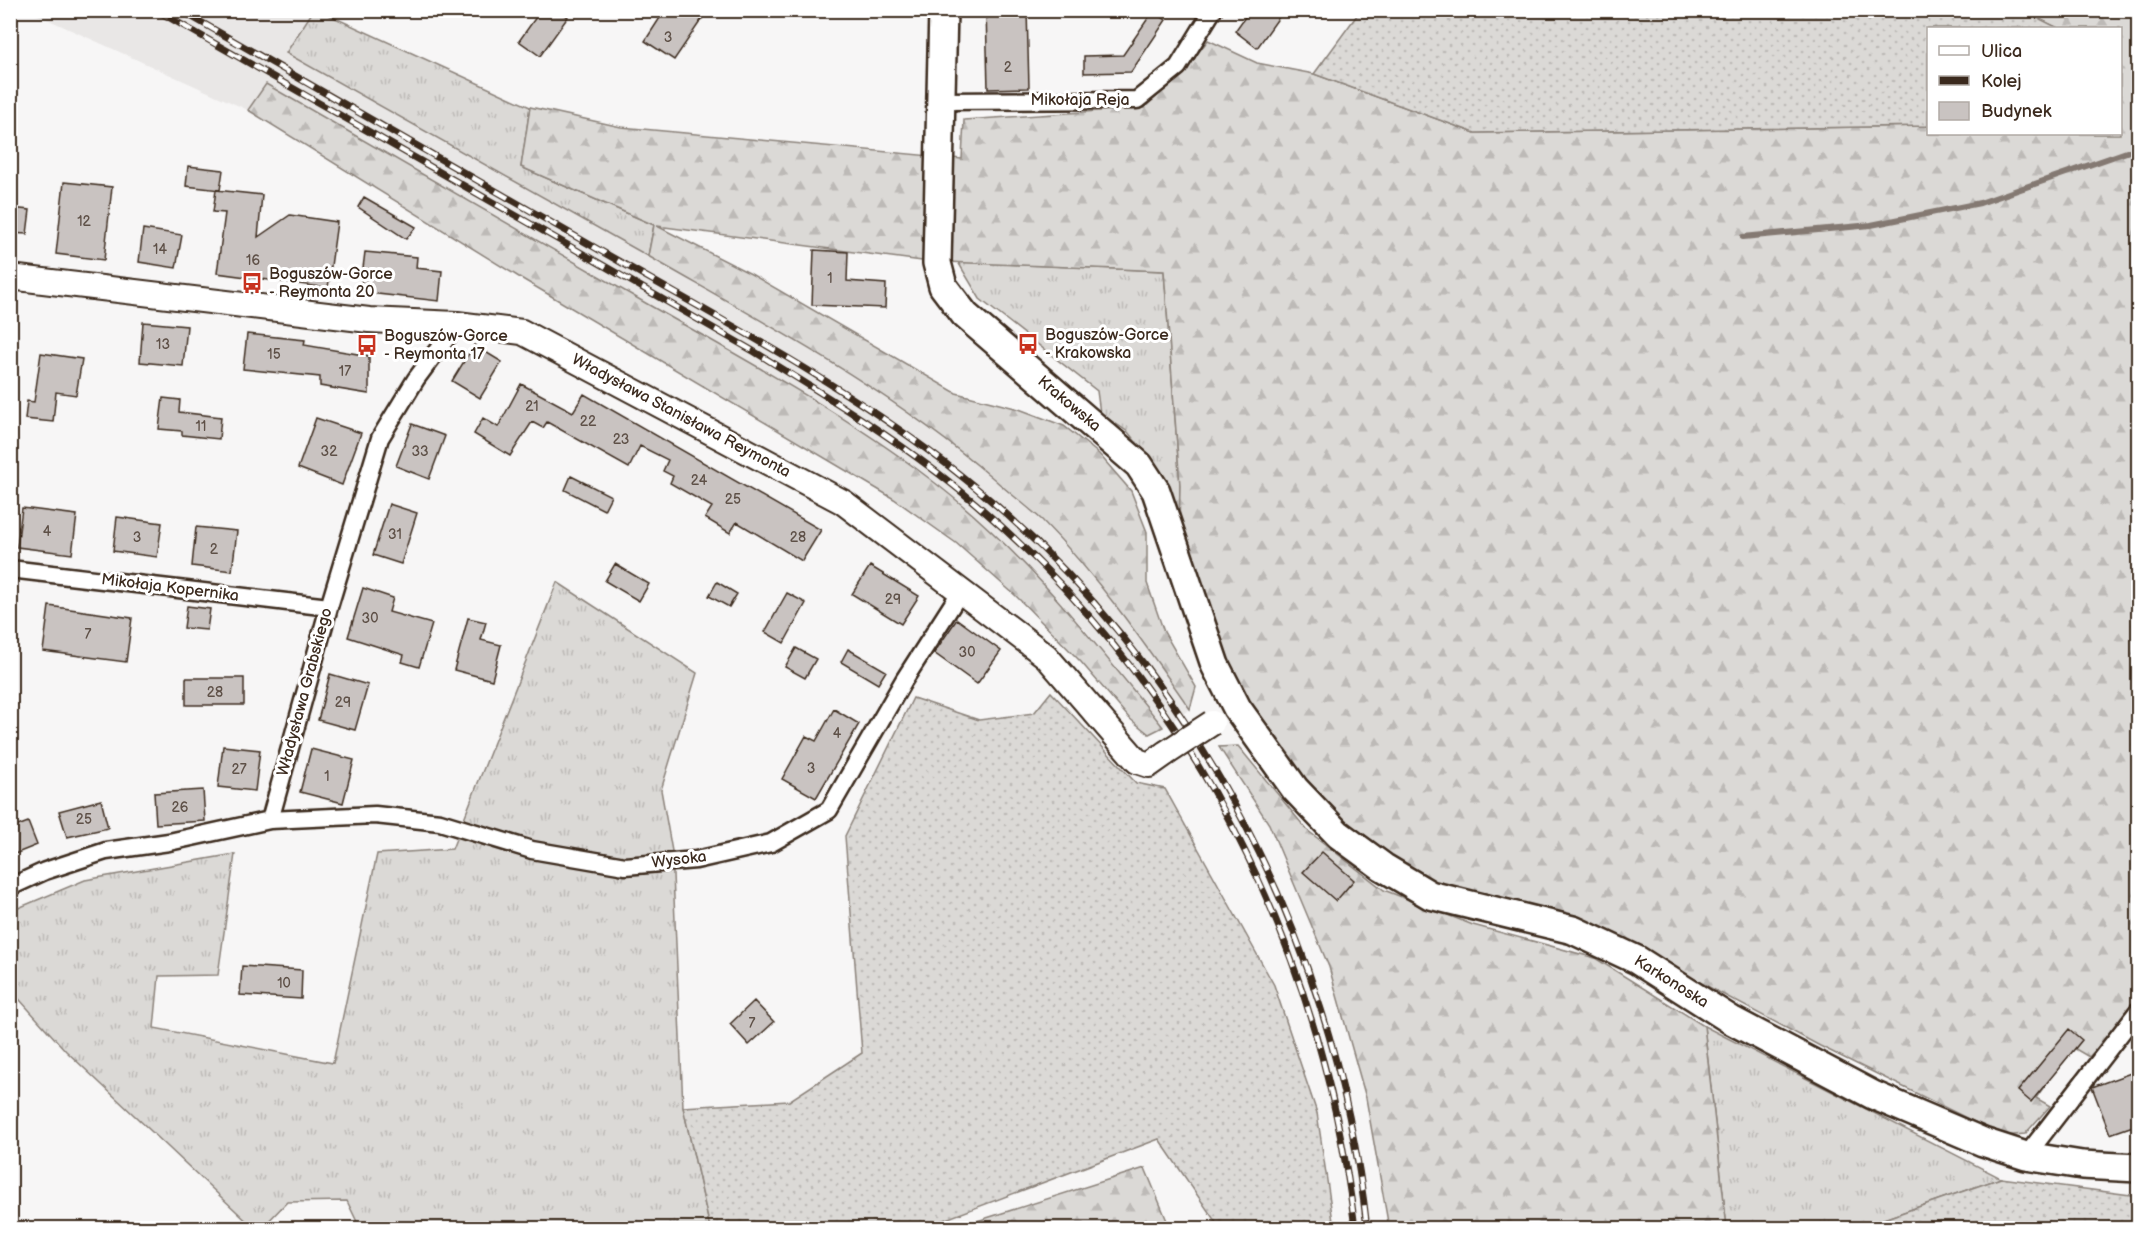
<svg xmlns="http://www.w3.org/2000/svg" width="2149" height="1239" font-family="'Balsamiq Sans',sans-serif">
	<style>
		.built { fill: #e9e7e6 }
		.grass { fill: url(#grass-tufts); stroke: #8b827a; stroke-width: 1.5 }
		.forest { fill: url(#forest-firs); stroke: #8b827a; stroke-width: 1.5 }
		.garden { fill: url(#garden-dots); stroke: #8b827a; stroke-width: 1.5 }
		.lines { fill: none; stroke-linecap: round; stroke-linejoin: round }
		.stream { stroke: #847972; stroke-width: 6 }
		.building { fill: #c9c3c1; stroke: #3b2a1e; stroke-width: 1.5 }
		.street-casing { stroke: #3b2a1e; stroke-width: 21 }
		.secondary-casing { stroke: #3b2a1e; stroke-width: 28 }
		.primary-casing { stroke: #3b2a1e; stroke-width: 32 }
		.street { stroke: #fff; stroke-width: 16 }
		.secondary { stroke: #fff; stroke-width: 24 }
		.primary { stroke: #fff; stroke-width: 27 }
		.rail-casing { stroke: #3b2a1e; stroke-width: 7 }
		.rail { stroke: #fff; stroke-width: 4.5; stroke-dasharray: 14; stroke-linecap: butt }
		.secondary-bridge-casing { stroke: #3b2a1e; stroke-width: 28; stroke-linecap: butt }
		.secondary-bridge { stroke: #fff; stroke-width: 24 }
		.labels { text-anchor: middle; dominant-baseline: central; stroke-width: 6; stroke-linejoin: round; paint-order: stroke }
		.number-label { font-size: 14px; fill: #5e5047 }
		.street-label { font-size: 16px; fill: #3b2a1e; stroke: #fff }
		.poi-label { font-size: 16px; fill: #3b2a1e; stroke: #fff; text-anchor: start }
	</style>
	<defs>
		<pattern id="grass-tufts" width="24" height="20" patternUnits="userSpaceOnUse" patternTransform="scale(1.5)"><rect width="24" height="20" fill="#dbd9d6"/><path d="M3 7l-1-3M5 7V3M7 7l1-3M15 17l-1-3M17 17v-4M19 17l1-3" fill="none" stroke="#bdbab7"/></pattern>
		<pattern id="forest-firs" width="22" height="20" patternUnits="userSpaceOnUse" patternTransform="scale(1.5)"><rect width="22" height="20" fill="#dbd9d6"/><path d="M5 1l3.5 6h-7zM16 11l3.5 6h-7z" fill="#bdbab7"/></pattern>
		<pattern id="garden-dots" width="8" height="8" patternUnits="userSpaceOnUse" patternTransform="scale(1.5)"><rect width="8" height="8" fill="#dbd9d6"/><path d="M2 2h.1M6 6h.1" fill="none" stroke="#bdbab7" stroke-width="1.8" stroke-linecap="round"/></pattern>
	</defs>
	<rect width="100%" height="100%" fill="#f7f6f6"/>
	<filter id="ink" filterUnits="userSpaceOnUse"><feTurbulence type="fractalNoise" baseFrequency=".0167" numOctaves="2"/><feDisplacementMap in="SourceGraphic" scale="12" xChannelSelector="R" yChannelSelector="G"/><feConvolveMatrix kernelMatrix="1 2 1 2 8 2 1 2 1" color-interpolation-filters="sRGB"/></filter>
	<g filter="url(#ink)">
		<path class="built" d="M29,11H313L286,53L794,338L870,385L946,438L1041,520L1117,604L1190,709L1163,727L1084,628L1013,552L930,480L845,421L743,359L266,84L248,110Z"/>
		<path class="grass" d="M313,11H320L530,107L521,167L654,225L648,256L286,53Z
			M958,262L1164,271L1180,485L1179,531L1160,472L1128,432L1100,413L1097,391L980,299Z
			M557,582L697,673L661,790L672,851L683,1107L710,1228H360L347,1201L287,1202L262,1228H254L66,1051L11,990V911L85,880L235,854L218,975L159,976L154,1028L333,1063L377,854L452,849Z
			M1704,1026L2001,1178L1858,1228H1727Z"/>
		<path class="forest" d="M2022,11H2138V1003L2089,1057L2072,1047L2036,1098L2050,1106L2025,1134L2003,1136L1820,1046L1649,955L1435,884L1391,857L1346,822L1291,763L1258,719L1223,663L1179,531L1180,485L1164,271L922,261L657,226L751,274L956,393L1019,409L1064,426L1099,454L1131,491L1147,532V583L1164,632L1196,687L1190,709C1144,643 1099,578 1042,520C1027,506 1009,493 994,479C886,387 770,326 648,256L654,225L521,167L530,107L621,127L962,159L964,120L1144,108L1185,70L1208,40L1257,63L1314,74L1475,133L1928,126V134H2120V28H2058Z
			M266,84C393,157 521,231 649,305C744,359 842,412 930,479C1021,548 1092,639 1163,727L1149,734L1129,718L1081,662L1016,596L956,543L894,499L519,277L248,110Z
			M1238,746L1307,830L1384,890L1473,925L1595,958L1704,1026L1727,1228H1389L1366,1098L1329,967L1269,824L1219,747Z
			M1145,1168L1170,1228H955Z"/>
		<path class="garden" d="M2022,10L2058,28H1928V126L1475,133L1314,74L1360,11Z
			M1051,692L1136,783L1165,789L1274,985L1317,1113L1334,1228H1217L1215,1221L1159,1139L922,1228H710L683,1107L789,1101L862,1053L845,836L913,698L979,720L1034,713Z
			M2001,1178L2138,1196V1228H1858Z"/>
		<g class="lines">
			<path class="stream" d="M1743,237L1871,225L1980,203L2138,148"/>
		</g>
		<path class="building" d="M541,10H558L568,17L540,56L519,41Z
			M665,10H708L674,60L645,41Z
			M986,10H1027L1029,88L988,89Z
			M1250,10H1284L1257,48L1235,31Z
			M1153,11L1166,20L1131,72L1084,73V56L1123,55Z
			M188,166L223,170L220,190L186,186Z
			M64,182L112,187L104,260L56,254Z
			M216,190L262,195L258,237L290,215L337,222L328,288L217,273L225,213L213,212Z
			M364,197L416,227L406,239L358,207Z
			M10,208L30,210L27,234L10,233Z
			M143,229L182,235L176,268L139,262Z
			M814,250L848,252L847,281L886,284L885,308L812,305Z
			M365,252L417,257L416,268L442,271L439,301L360,292Z
			M143,322L187,326L183,366L140,362Z
			M247,334L305,340L304,345L369,356V394L320,386V377L243,369Z
			M474,345L502,362L480,398L452,381Z
			M41,353L82,359L76,395L56,392L53,422L25,419L27,401L34,402Z
			M521,384L573,412L584,394L821,530L802,561L737,522L730,533L705,518L712,507L670,483L673,476L663,471L668,460L640,446L629,468L547,422L543,428L532,422L510,456L474,434L483,418L498,427Z
			M163,398L180,400L179,412L221,417L219,439L182,435V431L159,429Z
			M316,418L361,433L342,485L298,468Z
			M412,424L445,436L429,479L396,466Z
			M571,476L611,496L604,510L565,490Z
			M389,504L417,513L401,564L373,555Z
			M22,508L77,515L72,554L17,547Z
			M117,517L162,523L157,557L113,551Z
			M196,527L237,531L232,571L192,566Z
			M615,564L649,584L639,601L605,581Z
			M870,566L919,596L901,624L852,594Z
			M717,582L737,594L729,607L709,596Z
			M363,588L393,598L389,612L432,624L419,667L402,662L404,655L348,637Z
			M787,593L806,603L784,643L765,632Z
			M49,606L132,618L126,662L43,651Z
			M187,606L210,609L207,630L184,628Z
			M468,618L486,622L481,640L501,645L492,680L454,670Z
			M957,619L1001,651L977,684L934,653Z
			M796,648L816,659L805,678L785,667Z
			M848,649L886,671L878,684L841,662Z
			M330,674L368,685L355,730L318,720Z
			M186,678H244V705H186Z
			M834,709L859,724L816,798L782,779L806,736L816,741Z
			M223,746L260,750L255,791L218,787Z
			M311,749L354,760L343,803L300,792Z
			M203,790L205,821L156,824L154,793Z
			M101,800L108,828L67,837L59,811Z
			M28,822L37,845L10,856V829Z
			M1322,852L1354,880L1336,901L1303,872Z
			M242,966L302,970L301,999L240,995Z
			M754,1001L774,1022L749,1045L730,1024Z
			M2069,1029L2082,1040L2031,1102L2018,1091Z
			M2139,1070V1124L2110,1134L2092,1087Z"/>
		<g class="lines">
			<defs>
				<path id="street" d="M941,101L1137,100L1178,67L1213,10
					M10,569L329,607
					M270,820L329,607L380,438L416,379L457,324
					M10,887L45,871L106,851L169,842L270,820L375,815L440,822L532,850L625,866L696,860L771,843L829,810L904,680L961,591
					M2026,1156L2138,1011"/>
				<path id="secondary" d="M10,277L369,320L457,324L522,332L843,502L1046,656L1137,761L1149,765L1166,753"/>
				<path id="primary" d="M943,10L937,263L943,286L965,315L1139,465L1156,491L1215,665L1237,708L1295,789L1338,834L1383,867L1430,895L1573,930L1637,960L1731,1020L1873,1095L1983,1142L2026,1156L2082,1165L2138,1168"/>
			</defs>
			<use href="#street" class="street-casing"/>
			<use href="#secondary" class="secondary-casing"/>
			<use href="#primary" class="primary-casing"/>
			<use href="#street" class="street"/>
			<use href="#secondary" class="secondary"/>
			<use href="#primary" class="primary"/>
			<defs>
				<path id="rail" d="M156,10L755,352C831,399 907,445 975,503C1193,689 1321,946 1355,1228
					M180,10C321,91 461,171 601,251C718,318 838,381 945,463C1185,648 1334,930 1367,1228"/>
			</defs>
			<use href="#rail" class="rail-casing"/>
			<use href="#rail" class="rail"/>
			<defs>
				<path id="secondary-bridge" d="M1166,753L1212,723"/>
			</defs>
			<use href="#secondary-bridge" class="secondary-bridge-casing"/>
			<use href="#secondary-bridge" class="secondary-bridge"/>
		</g>
	</g>
	<defs>
		<symbol id="bus-bare" viewBox="-9 -9 18 18"><path d="M-5-6H5V4H4V6H2V4H-2V6H-4V4H-5ZM-3.5-4V0h7V-4ZM-3.5 1.2v1.5H-2V1.2ZM2 1.2v1.5H3.5V1.2Z" fill="#c8321e" stroke="#fff" stroke-width="2.5" paint-order="stroke"/></symbol>
	</defs>
	<g fill-rule="evenodd">
		<use href="#bus-bare" x="237" y="268" width="30" height="30"/>
		<use href="#bus-bare" x="1013" y="329" width="30" height="30"/>
		<use href="#bus-bare" x="352" y="330" width="30" height="30"/>
	</g>
	<g class="labels">
		<g class="number-label">
			<text x="668" y="37">3</text>
			<text x="1008" y="67">2</text>
			<text x="84" y="221">12</text>
			<text x="160" y="249">14</text>
			<text x="253" y="260">16</text>
			<text x="830" y="278">1</text>
			<text x="163" y="344">13</text>
			<text x="274" y="354">15</text>
			<text x="345" y="371">17</text>
			<text x="532" y="406">21</text>
			<text x="588" y="421">22</text>
			<text x="201" y="426">11</text>
			<text x="621" y="439">23</text>
			<text x="329" y="451">32</text>
			<text x="420" y="451">33</text>
			<text x="699" y="480">24</text>
			<text x="733" y="499">25</text>
			<text x="47" y="531">4</text>
			<text x="395" y="534">31</text>
			<text x="137" y="537">3</text>
			<text x="798" y="537">28</text>
			<text x="214" y="549">2</text>
			<text x="893" y="599">29</text>
			<text x="370" y="618">30</text>
			<text x="88" y="634">7</text>
			<text x="967" y="652">30</text>
			<text x="215" y="692">28</text>
			<text x="343" y="702">29</text>
			<text x="837" y="733">4</text>
			<text x="811" y="768">3</text>
			<text x="239" y="769">27</text>
			<text x="327" y="776">1</text>
			<text x="180" y="807">26</text>
			<text x="84" y="819">25</text>
			<text x="284" y="983">10</text>
			<text x="752" y="1023">7</text>
		</g>
		<g class="street-label">
			<text x="1080" y="100">Mikołaja Reja</text>
			<text transform="translate(1069 404) rotate(40)">Krakowska</text>
			<text transform="translate(681 416) rotate(28)">Władysława Stanisława Reymonta</text>
			<text transform="translate(170 588) rotate(7)">Mikołaja Kopernika</text>
			<text transform="translate(305 692) rotate(-75)">Władysława Grabskiego</text>
			<text transform="translate(679 860) rotate(-7)">Wysoka</text>
			<text transform="translate(1671 982) rotate(32)">Karkonoska</text>
		</g>
		<g class="poi-label">
			<text x="269" y="274">Boguszów-Gorce<tspan x="269" dy="18">- Reymonta 20</tspan></text>
			<text x="1045" y="335">Boguszów-Gorce<tspan x="1045" dy="18">- Krakowska</tspan></text>
			<text x="384" y="336">Boguszów-Gorce<tspan x="384" dy="18">- Reymonta 17</tspan></text>
		</g>
	</g>
	<rect width="2149" height="1239" fill="none" stroke="#fff" stroke-width="36"/>
	<rect x="18" y="18" width="2113" height="1203" fill="none" stroke="#3b2a1e" stroke-width="2" filter="url(#ink)"/>
	<rect x="1927" y="27" width="195" height="108" fill="#ffffff" stroke="#b1aaa5" stroke-width="1.5"/>
	<rect x="1939" y="46" width="30" height="9" fill="#ffffff" stroke="#b1aaa5" stroke-width="1.5"/>
	<text x="1981" y="57" font-size="18" fill="#3b2a1e">Ulica</text>
	<rect x="1939" y="76" width="30" height="9" fill="#3b2a1e" stroke="#b1aaa5" stroke-width="1.5"/>
	<text x="1981" y="87" font-size="18" fill="#3b2a1e">Kolej</text>
	<rect x="1939" y="102" width="30" height="18" fill="#c9c3c1" stroke="#b1aaa5" stroke-width="1.5"/>
	<text x="1981" y="117" font-size="18" fill="#3b2a1e">Budynek</text>
</svg>
